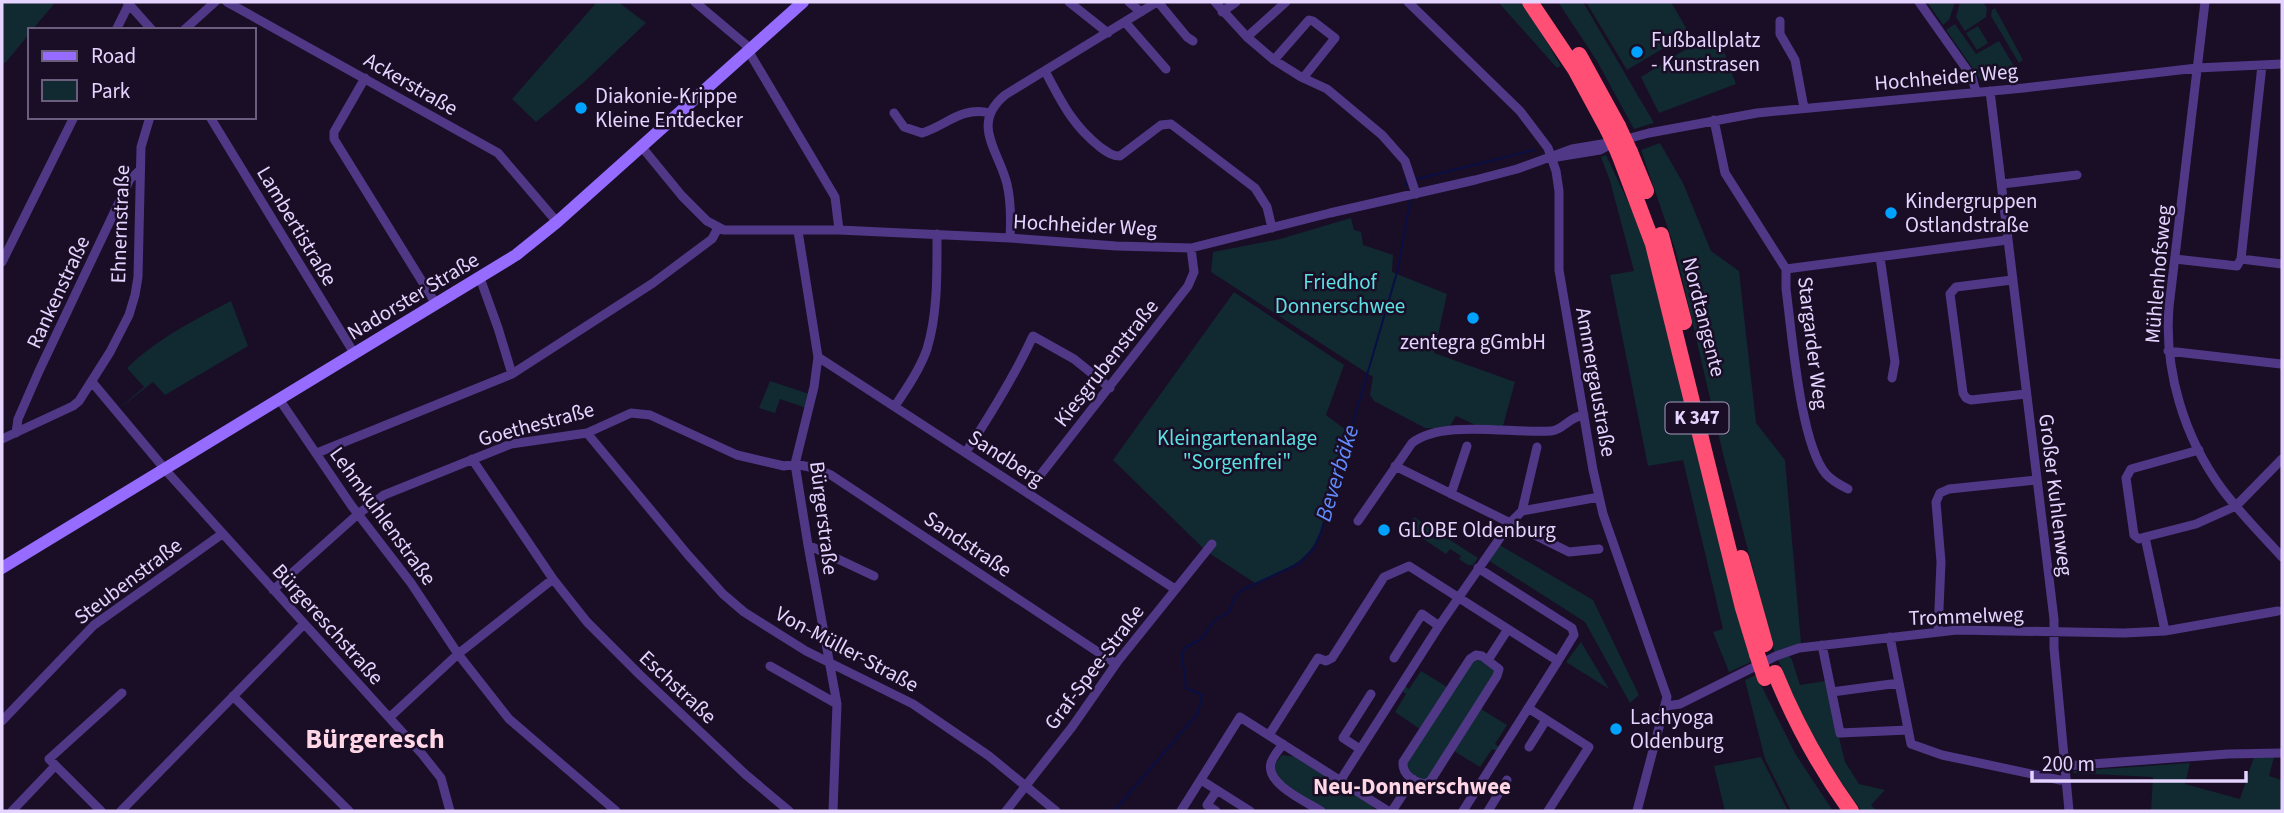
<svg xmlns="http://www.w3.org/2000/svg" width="2284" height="813" font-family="'Source Sans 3',sans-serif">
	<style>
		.green { fill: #112930 }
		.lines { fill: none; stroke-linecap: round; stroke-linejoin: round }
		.stream { stroke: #090f45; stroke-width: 2 }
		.street { stroke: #503887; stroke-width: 9 }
		.secondary { stroke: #966bff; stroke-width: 12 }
		.highway { stroke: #ff4f74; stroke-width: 16 }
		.highway-bridge { stroke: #ff4f74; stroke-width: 16 }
		.poi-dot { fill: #00a2ff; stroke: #190e26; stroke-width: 2.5 }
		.labels { text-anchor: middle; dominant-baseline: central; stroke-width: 5; stroke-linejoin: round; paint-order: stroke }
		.shield { fill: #190e26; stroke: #a799be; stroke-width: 2 }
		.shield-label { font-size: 19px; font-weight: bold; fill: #e4d4ff }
		.poi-label { font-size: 21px; fill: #e4d4ff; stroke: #190e26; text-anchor: start }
		.street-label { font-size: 21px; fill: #e4d4ff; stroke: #190e26 }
		.park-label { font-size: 21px; fill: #5ce1e3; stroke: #190e26 }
		.water-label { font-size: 23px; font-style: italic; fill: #628cff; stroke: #190e26 }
		.neighbourhood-label { font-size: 23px; font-weight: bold; fill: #ffd6e5; stroke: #190e26 }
		.district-label { font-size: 28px; font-weight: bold; fill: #ffd6e5; stroke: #190e26 }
	</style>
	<rect width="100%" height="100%" fill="#190e26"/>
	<path class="green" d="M2,2L55,3L32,30H30V33L6,62L2,64Z
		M597,2H618L646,23L584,82L536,122L512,99Z
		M1498,2H1523L1561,66L1557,68Z
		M1558,2H1583L1654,123L1634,129L1597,61Z
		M1586,2H1671L1689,33L1627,70Z
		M1927,2H1955L1949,20L1943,25Z
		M1960,2H1983L1987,8L1986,17L1965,31L1956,17Z
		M1995,8L2023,60L2019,63L1991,16L1992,10Z
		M1955,24L1976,54L1999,41L2014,66L2004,72V78L1981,80L1946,30Z
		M1978,26L1988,43L1977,50L1966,33Z
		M1710,34L1725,54L1736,84L1659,113L1641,77Z
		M1660,143L1683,183L1711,251L1739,271L1756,423L1785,460L1801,643L1775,654L1723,454L1676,252L1641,150Z
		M1606,155L1639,225L1654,270L1751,662L1729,672L1713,632L1723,629L1683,460L1648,466L1610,275L1634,271L1610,181L1601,157Z
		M1351,218L1354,230L1361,232L1363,245L1393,255L1392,272L1447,294L1434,353L1515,382L1503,426L1480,427L1456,416L1448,429L1425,428L1374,401L1370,395L1373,377L1211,272L1213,252L1280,239Z
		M1234,292L1344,365L1326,415L1350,433L1321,532C1306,565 1285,569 1255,583L1206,551L1113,460Z
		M231,301L248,346L165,395L153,382L117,410L144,387L127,368C157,339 194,320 231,301Z
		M770,381L812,395L809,409L780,399L775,413L759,408Z
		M1414,517L1478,558L1473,565H1468L1459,559L1461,556L1450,549L1446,554L1407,528Z
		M1498,544L1593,600L1639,695L1630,703L1585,622L1488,560Z
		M1581,642L1609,689L1566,662Z
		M1788,654L1792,660L1800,685L1825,681L1845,762L1859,784L1885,790L1871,805L1877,811H1862C1826,765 1799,714 1778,659Z
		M1478,658L1495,671L1430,776L1423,780L1408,772L1406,764L1472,660Z
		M1421,671L1447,687L1420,729L1395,712L1406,694L1402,691L1405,686L1409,689Z
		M1756,675L1796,755L1833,811H1791L1765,759L1745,680Z
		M1481,709L1507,725L1495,744L1499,747L1496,751L1492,749L1480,767L1454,751Z
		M1282,755L1296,757L1372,805L1375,811H1327L1277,779L1274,765Z
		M1761,757L1788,811H1725L1714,766Z
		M2254,757H2274L2269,776L2282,780V811H2151L2153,777L2073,773L2074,771L2190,763L2185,784L2240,799Z"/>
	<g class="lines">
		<path class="stream" d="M1417,179L1534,150
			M1406,186L1407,181
			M1114,811L1198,713L1202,695L1186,688L1182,654L1186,647L1201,639L1214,621L1230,611L1234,598L1244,589L1300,563L1314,548L1321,532L1398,269L1410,201"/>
		<path class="street" d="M127,2L152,30
			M227,2L498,153L557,222
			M695,2L752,50
			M1069,2L1108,33
			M1129,2L1141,12
			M1158,2L1187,37L1193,41
			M1215,2L1247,37L1274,60L1301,77L1327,89L1382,135L1405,161L1416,194
			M1408,2L1520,111L1548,148L1556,171L1559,191V270L1593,470L1603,514L1667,697L1637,811
			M1919,2L1972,77L1976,92
			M2205,2L2169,307C2164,371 2184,437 2222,489C2240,513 2262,535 2282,557
			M1222,12L1236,2
			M1780,21V34L1795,60L1804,108
			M1125,22L1166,69
			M116,30L129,4
			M184,30L215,2
			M1247,37L1286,2
			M749,52L835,197L839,230
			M1274,60L1309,20L1313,21L1335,38L1303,78
			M1045,71C1061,101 1072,125 1100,147C1107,152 1112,156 1120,156L1161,125L1171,124L1255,188L1267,207L1272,228
			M365,78L334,132V139L436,304
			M1990,91L2054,619V648L2069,811
			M894,113L904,127L922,133C946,126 961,106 990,113
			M210,117L354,353
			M1714,120L1725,173L1786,269V289C1792,333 1800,443 1826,474C1832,481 1840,485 1848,489
			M641,146L682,196L707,221L724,230H839L1010,238L1116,246L1191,248L1330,213L1475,180L1517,169L1572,149L1614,142
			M1557,157L1600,150L1615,142L1649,133L1757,113L2024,88L2197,68L2282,64
			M2002,184L2077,175
			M798,231L818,357L814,387L795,464L808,545L837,704L833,811
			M1010,238C1011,220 1011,201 1007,184C999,151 970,124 1005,95L1157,2
			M1880,257L1895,362L1892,378
			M2175,259L2237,266L2241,259L2262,65
			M2241,259L2282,264
			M2,262L74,117
			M1786,269L2007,240
			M480,278L498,328L512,374
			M2012,280L1956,287L1950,294L1963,393L1966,398L1971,400L2026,394
			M2168,351L2281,364
			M818,357L1175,589
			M92,382L169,474L422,754L441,778L450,811
			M279,399L351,505L411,583L458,654L509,719L616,811
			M895,406C907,388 920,369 927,349C938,313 937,272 937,234
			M16,433L18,419L39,371L130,179L140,170
			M587,433L688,555L723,594L744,612L806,651L913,704L989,756L1056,811
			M2,439L73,406L79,401L110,352L129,315L135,295L138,277L141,147L150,117
			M966,452C991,414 1014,377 1033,336L1074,359L1110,388
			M317,453L512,374L653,283L712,239L718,228
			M472,459L553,579L587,622L640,675L745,774L789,811
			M1395,466L1569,552L1599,549
			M1027,492L1188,286L1194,272L1191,248
			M1451,494L1467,446
			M1522,511L1537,447
			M1358,521L1412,443C1442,419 1512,434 1551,431C1564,430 1568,417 1584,415
			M2145,537L2139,539L2134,535L2126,478L2131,469L2199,450
			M808,545L874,576
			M273,590L358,514L384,495L511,444L587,433L631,413L650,415L737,455L784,466L795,464L814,468L831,475L1116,664
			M2165,631L2145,537L2196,524L2236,506L2282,459
			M1938,632L1941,562L1936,502L1940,493L1949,489L2037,480
			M1890,637L1911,744L1942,755L2060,780H2066
			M1822,645L1840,733L1908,730
			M1476,655L1482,656L1499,669L1497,676L1431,780L1426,784C1414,782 1402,775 1403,762L1470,659Z
			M1394,658L1422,614L1439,626
			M1488,660L1508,629
			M770,666L837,704
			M1832,692L1899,683
			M233,696L349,811
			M1666,706L1680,704L1776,656L1799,648L1957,630L2124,633L2165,631L2278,611
			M1528,708L1589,747L1548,811
			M390,717L458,654L553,579
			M2,721L94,625L222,534
			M1269,735L1318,658L1326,661L1332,658L1384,577L1409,566L1558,661L1574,635L1572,628L1478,568
			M1283,744C1279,750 1273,756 1271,763C1265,784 1307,802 1321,811
			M1529,747L1546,720
			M1360,749L1343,738L1371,694
			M2065,766L2228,754L2282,753
			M1201,780L1250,811
			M1340,781L1439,626L1511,522L1522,511L1599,497
			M12,811L55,766
			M101,811L49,759L122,693
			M121,811L304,624
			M1006,811L1072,727L1118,661L1212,544
			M1181,811L1240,717L1388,811
			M1216,811L1207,805L1217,790
			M1392,811L1413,779
			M1463,811L1558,661
			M1488,811L1507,780"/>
		<path class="secondary" d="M2,568L516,255L557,222L803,2"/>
		<path class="highway" d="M1530,2L1575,69L1608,130
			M1579,55L1618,126
			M1630,152L1646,191
			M1619,154L1653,244L1743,608L1757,654
			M1661,235L1684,322
			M1741,558L1765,644
			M1775,673C1795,722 1820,768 1851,811"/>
		<path class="highway-bridge" d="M1618,126L1630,152
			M1608,130L1619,154
			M1757,654L1765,678"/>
	</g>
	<g class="poi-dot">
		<circle cx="1637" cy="52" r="7"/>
		<circle cx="581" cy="108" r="7"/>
		<circle cx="1891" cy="213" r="7"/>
		<circle cx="1473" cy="318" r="7"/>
		<circle cx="1384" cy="530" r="7"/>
		<circle cx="1616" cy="729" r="7"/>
	</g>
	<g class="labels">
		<rect class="shield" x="1665.5" y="402.5" width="63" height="31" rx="5"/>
		<g class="shield-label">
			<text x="1697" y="418">K 347</text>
		</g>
		<g class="poi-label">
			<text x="1651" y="40">Fußballplatz<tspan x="1651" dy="24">- Kunstrasen</tspan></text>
			<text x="595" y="96">Diakonie-Krippe<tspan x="595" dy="24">Kleine Entdecker</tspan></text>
			<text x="1905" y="201">Kindergruppen<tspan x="1905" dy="24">Ostlandstraße</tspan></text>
			<text x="1473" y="342" text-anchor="middle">zentegra gGmbH</text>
			<text x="1398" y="530">GLOBE Oldenburg</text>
			<text x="1630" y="717">Lachyoga<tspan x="1630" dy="24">Oldenburg</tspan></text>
		</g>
		<g class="street-label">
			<text transform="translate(1946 77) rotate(-5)">Hochheider Weg</text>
			<text transform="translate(411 84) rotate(30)">Ackerstraße</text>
			<text transform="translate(120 224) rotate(-88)">Ehnernstraße</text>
			<text transform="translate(1085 225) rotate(3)">Hochheider Weg</text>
			<text transform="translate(297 226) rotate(59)">Lambertistraße</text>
			<text transform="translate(2158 274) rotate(-85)">Mühlenhofsweg</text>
			<text transform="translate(58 292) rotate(-65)">Rankenstraße</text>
			<text transform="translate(413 296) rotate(-31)">Nadorster Straße</text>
			<text transform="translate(1704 317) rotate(76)">Nordtangente</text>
			<text transform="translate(1813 343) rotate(83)">Stargarder Weg</text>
			<text transform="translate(1106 363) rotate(-52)">Kiesgrubenstraße</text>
			<text transform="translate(1596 382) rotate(80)">Ammergaustraße</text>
			<text transform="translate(536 424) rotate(-15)">Goethestraße</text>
			<text transform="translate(1006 458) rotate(33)">Sandberg</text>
			<text transform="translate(2056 495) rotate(83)">Großer Kuhlenweg</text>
			<text transform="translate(383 516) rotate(54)">Lehmkuhlenstraße</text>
			<text transform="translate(824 518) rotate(83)">Bürgerstraße</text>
			<text transform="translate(968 544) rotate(34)">Sandstraße</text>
			<text transform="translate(128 581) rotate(-37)">Steubenstraße</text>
			<text transform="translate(1966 616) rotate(-2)">Trommelweg</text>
			<text transform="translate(328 624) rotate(48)">Bürgereschstraße</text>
			<text transform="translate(847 649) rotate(28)">Von-Müller-Straße</text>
			<text transform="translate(1094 667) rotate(-53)">Graf-Spee-Straße</text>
			<text transform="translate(678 687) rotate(43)">Eschstraße</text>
		</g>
		<g class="park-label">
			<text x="1340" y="282">Friedhof<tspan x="1340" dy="24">Donnerschwee</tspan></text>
			<text x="1237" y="438">Kleingartenanlage<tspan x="1237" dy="24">"Sorgenfrei"</tspan></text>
		</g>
		<g class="water-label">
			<text transform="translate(1337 473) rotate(-73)">Beverbäke</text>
		</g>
		<g class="neighbourhood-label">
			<text x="1412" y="786">Neu-Donnerschwee</text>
		</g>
		<g class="district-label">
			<text x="375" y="739">Bürgeresch</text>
		</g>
	</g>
	<rect width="2284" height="813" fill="none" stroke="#e4d4ff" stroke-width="7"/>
	<rect x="28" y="28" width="228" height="91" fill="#190e26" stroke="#6a5d7d" stroke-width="2"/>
	<rect x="42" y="51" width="35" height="10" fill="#966bff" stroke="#6a5d7d" stroke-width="2"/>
	<text x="91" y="63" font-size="21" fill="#e4d4ff">Road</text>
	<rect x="42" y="80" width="35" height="21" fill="#112930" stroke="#6a5d7d" stroke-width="2"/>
	<text x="91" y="98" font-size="21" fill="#e4d4ff">Park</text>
	<path d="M2032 771v10h214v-10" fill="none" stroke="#e4d4ff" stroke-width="3.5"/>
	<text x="2042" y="771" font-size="21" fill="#e4d4ff" stroke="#190e26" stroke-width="5" paint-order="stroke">200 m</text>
</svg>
